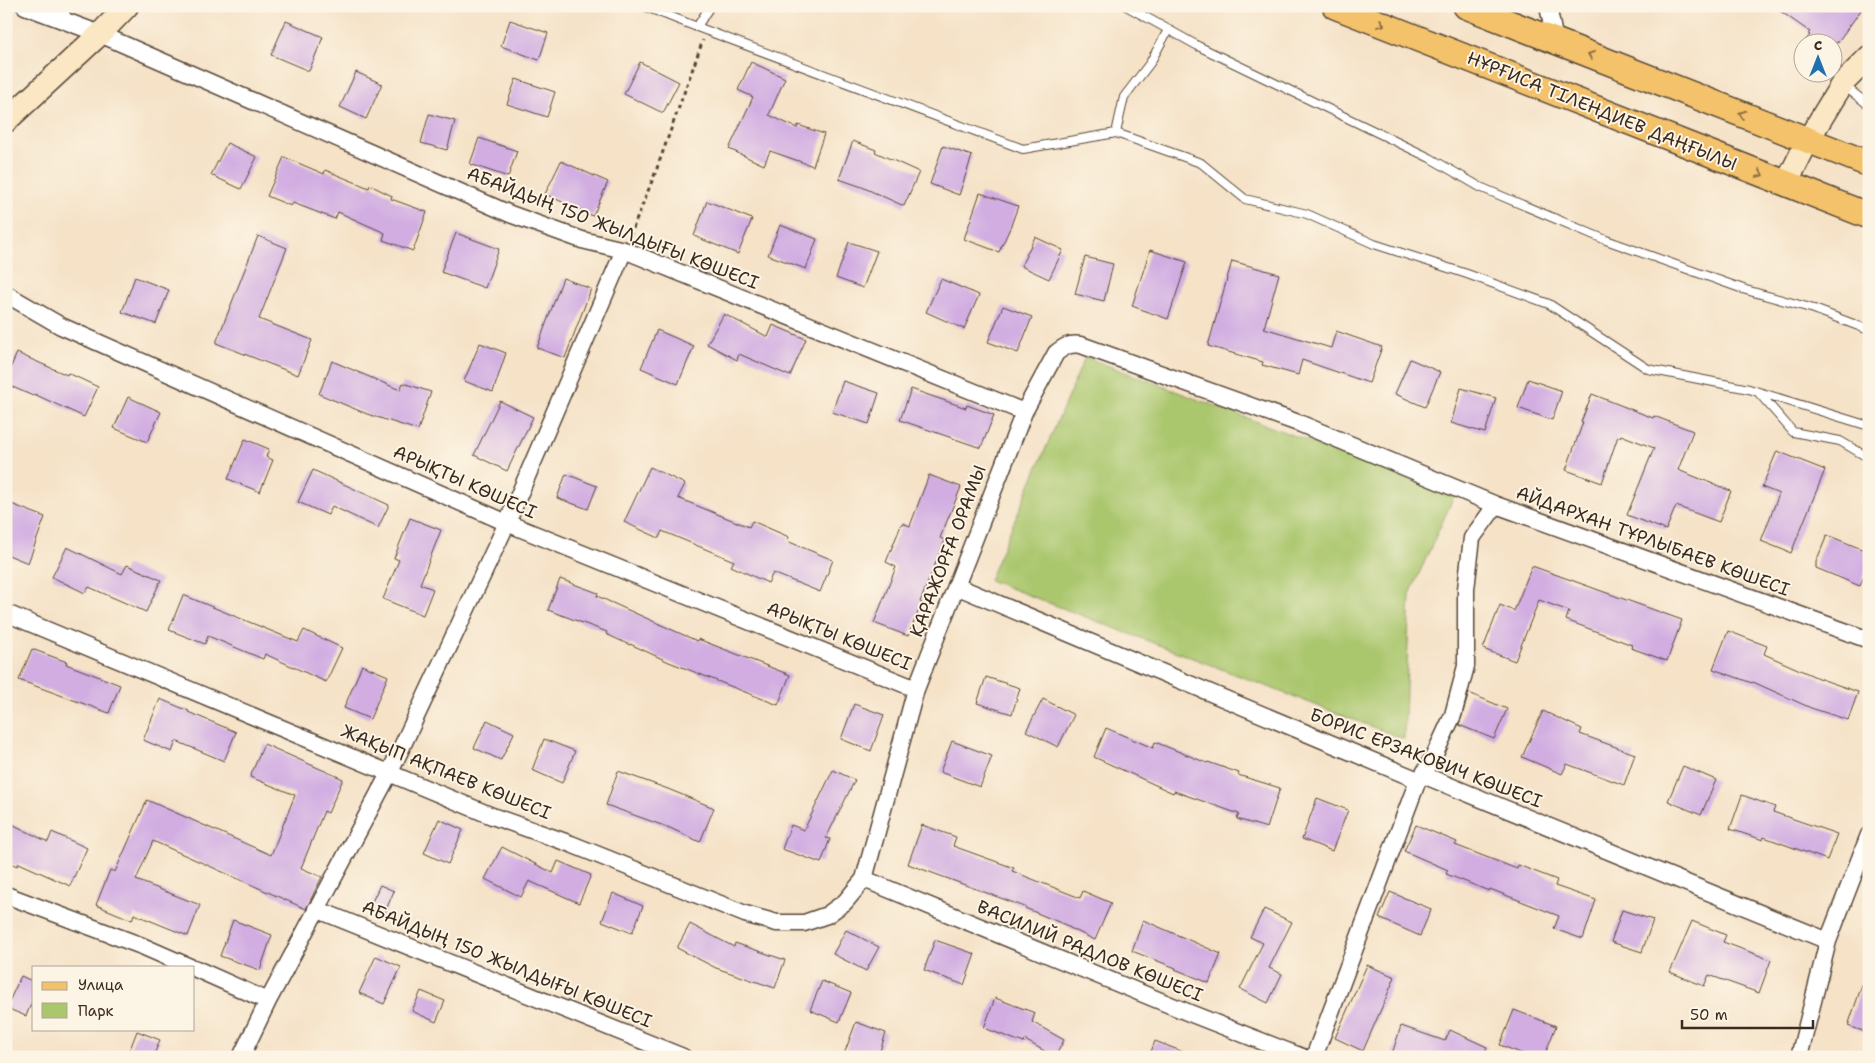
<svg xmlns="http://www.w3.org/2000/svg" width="1875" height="1063" font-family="'Shantell Sans',sans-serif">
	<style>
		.green { fill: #abc76e; stroke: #737846 }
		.building { fill: #d1ade2 }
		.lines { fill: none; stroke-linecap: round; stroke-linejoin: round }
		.lane-casing { stroke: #574637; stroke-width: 10 }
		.street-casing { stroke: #574637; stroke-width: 19 }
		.secondary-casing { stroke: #574637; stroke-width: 25 }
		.primary-casing { stroke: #574637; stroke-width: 28 }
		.path { stroke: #574637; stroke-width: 3; stroke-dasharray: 4 4; stroke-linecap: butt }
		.lane { stroke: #fff; stroke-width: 8 }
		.street { stroke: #fff; stroke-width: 16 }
		.secondary { stroke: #fbe7c3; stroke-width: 22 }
		.primary { stroke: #f4c26a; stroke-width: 25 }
		.oneway { stroke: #8e6e40 }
		.labels { text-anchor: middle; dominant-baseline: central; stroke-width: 4; stroke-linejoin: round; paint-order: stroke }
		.street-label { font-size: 18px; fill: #3b2a1e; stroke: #fcf5e5 }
	</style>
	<rect width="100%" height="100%" fill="#fcf5e5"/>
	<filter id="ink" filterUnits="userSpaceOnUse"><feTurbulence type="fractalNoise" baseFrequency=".02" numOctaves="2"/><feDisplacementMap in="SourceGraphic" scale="10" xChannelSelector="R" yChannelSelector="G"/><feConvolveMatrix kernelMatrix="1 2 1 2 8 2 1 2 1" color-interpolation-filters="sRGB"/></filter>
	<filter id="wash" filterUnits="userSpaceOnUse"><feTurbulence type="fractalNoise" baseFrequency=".0096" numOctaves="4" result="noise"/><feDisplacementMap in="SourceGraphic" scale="20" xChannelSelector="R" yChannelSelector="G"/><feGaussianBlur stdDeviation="1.12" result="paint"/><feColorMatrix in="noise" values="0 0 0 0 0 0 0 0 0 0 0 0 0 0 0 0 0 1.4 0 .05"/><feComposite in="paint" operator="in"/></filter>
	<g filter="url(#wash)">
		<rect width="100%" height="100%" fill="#f5e2c7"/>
		<path class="green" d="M1085,357L1454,496L1410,594L1404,739L989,580Z"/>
		<g id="blocks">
			<path class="building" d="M1773,6H1864L1837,43L1804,42L1810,35L1808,34L1810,32Z
				M510,20L548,33L539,60L501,46Z
				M286,21L323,37L309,71L271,55Z
				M640,62L679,82L663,113L624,94Z
				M751,62L785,78L769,115L797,128L798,125L824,134L813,166L770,151L764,165L729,149L753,97L738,90Z
				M356,72L382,84L366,119L340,107Z
				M516,79L555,92L547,117L507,104Z
				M429,114L455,121L447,150L421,143Z
				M479,138L517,151L508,177L470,164Z
				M853,141L876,150L875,152L919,172L904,206L862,187L839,179Z
				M227,143L257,157L241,189L211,175Z
				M943,146L972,156L959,195L930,184Z
				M284,157L324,174L325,170L369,188L370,185L392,196L391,199L427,212L413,251L383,240L385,233L338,212L335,219L293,203L291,206L267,196Z
				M561,161L608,182L593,216L545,194Z
				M980,193L1018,206L1010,228L999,252L964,239Z
				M707,201L752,219L738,254L694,236Z
				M780,225L817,239L806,269L768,255Z
				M456,233L499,249L485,288L441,272Z
				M258,236L287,248L259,319L312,340L298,375L216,343Z
				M1035,237L1063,250L1049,279L1021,266Z
				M849,242L877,251L863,288L836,278Z
				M1150,250L1187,262L1168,319L1132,306Z
				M1085,257L1113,264L1104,301L1075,294Z
				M1232,261L1279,274L1264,328L1331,348L1336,331L1382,347L1369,383L1302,360L1298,375L1262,365L1263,362L1208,346Z
				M135,277L169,290L156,324L122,312Z
				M563,278L591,289L565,358L537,348Z
				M941,279L979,295L964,329L926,312Z
				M1003,306L1032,317L1018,353L988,342Z
				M724,314L768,337L773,325L806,339L790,376L739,354L737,360L707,344Z
				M657,330L694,346L678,384L641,368Z
				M480,343L506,353L493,392L464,381Z
				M17,353L67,375L68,373L98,387L84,417L34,394L33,396L6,384V378Z
				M1410,359L1440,372L1425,407L1395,394Z
				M332,361L400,390L403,383L431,392L418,430L367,414L319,394Z
				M1528,379L1562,391L1552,420L1518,408Z
				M843,381L879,393L869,424L832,412Z
				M1461,388L1496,398L1485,433L1451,423Z
				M911,389L966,408L967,405L994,415L981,448L900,420Z
				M1592,394L1653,418L1654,416L1693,431L1678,470L1731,491L1719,522L1676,506L1666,530L1627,515L1654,448L1621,435L1620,437L1618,436L1602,483L1566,470L1583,422H1581Z
				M128,397L161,412L147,442L114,428Z
				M500,401L533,417L507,471L474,455Z
				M245,439L269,449L266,457L273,460L260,492L228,479Z
				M1777,451L1825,470L1791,553L1761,541L1779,494L1762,487Z
				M650,467L685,484L678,498L749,527L752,521L789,537L787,541L833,560L820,592L773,573L768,583L731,566L734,561L662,531L659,538L624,522Z
				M313,470L389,505L378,528L332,506L328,515L298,502Z
				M566,474L597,486L588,509L557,498Z
				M929,475L961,487L940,538L945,540L920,602L922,603L908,636L874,623L896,567L886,562L902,523L910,526Z
				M6,502L45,517L28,563L6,554Z
				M410,518L441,530L420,584L433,589L423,615L383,599L399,560L394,558Z
				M1827,535L1869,552V564L1860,586L1816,568V562Z
				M67,547L122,574L127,565L161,580L146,612L89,587L85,593L52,577Z
				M1532,566L1682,620L1667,661L1631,648L1632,645L1566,620L1569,611L1539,600L1515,661L1483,649L1500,605L1514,611Z
				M560,579L598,593L597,596L697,641L698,639L790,675L778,705L669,662L630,644V645L606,634L607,632L548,610Z
				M183,595L298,642L304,630L342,648L326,682L265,654L263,659L208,636L205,644L169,630Z
				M1728,631L1767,646L1764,654L1818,678L1858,692L1848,720L1811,708L1753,682L1752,683L1713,669Z
				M32,649L67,662L66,664L120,685L109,713L19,680Z
				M362,665L388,676L370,719L344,708Z
				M986,677L1020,688L1012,714L977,703Z
				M1469,693L1507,709L1494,739L1459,725Z
				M160,699L189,711L188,712L236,732L224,761L176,741L172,752L143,740Z
				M1043,699L1074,715L1058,747L1026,731Z
				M854,704L884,715L871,751L841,739Z
				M1543,711L1582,729L1580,734L1635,754L1624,785L1567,764L1562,774L1522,757Z
				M487,720L514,733L501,760L474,748Z
				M1106,728L1153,748L1155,742L1207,763L1208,762L1239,773L1238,775L1280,788L1267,828L1237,819L1239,814L1174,791L1173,793L1094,757Z
				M544,739L575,751L562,783L532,770Z
				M952,741L992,756L980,787L940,772Z
				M264,744L343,779L328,813L324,811L301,868L322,877L306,909L153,841L136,880L200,905L188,936L134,914L132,920L96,905L110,870L115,872L147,800L271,855L295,795L250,777Z
				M1683,766L1716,780L1701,815L1668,801Z
				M833,770L855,780L826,838L830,839L821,863L782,849L791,825L804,830Z
				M618,771L668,789L714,808L700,842L670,828L606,805Z
				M1742,795L1775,807L1773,812L1837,834L1827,860L1764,837L1763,840L1730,829Z
				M1317,798L1348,810L1332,851L1302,839Z
				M439,819L463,830L448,864L424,853Z
				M6,821L48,842L52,832L87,848L70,886L19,863L17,866L6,861Z
				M922,825L956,837L953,846L1014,868L1012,871L1080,898L1083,891L1111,903L1095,940L1068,927V926L1025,908V907L908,864Z
				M1416,825L1457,842L1455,845L1517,869L1518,865L1557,880L1555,886L1596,900L1583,939L1554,929L1559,916L1490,889L1489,891L1446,874L1448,870L1404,851Z
				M502,847L553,873L558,861L591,875L579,903L529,881L521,897L485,879Z
				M380,885L394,891L383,917L368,910Z
				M1390,892L1431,909L1420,936L1379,918Z
				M613,893L643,906L632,933L602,921Z
				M1264,909L1292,922L1269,968L1282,974L1268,1003L1240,989L1263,943L1250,937Z
				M1622,910L1653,920L1642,952L1611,942Z
				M233,920L272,935L260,970L220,956Z
				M1143,920L1221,954L1209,983L1175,969L1176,968L1132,951Z
				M1692,921L1726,935L1723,942L1771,960L1759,993L1709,975L1704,986L1670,972Z
				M690,924L734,947L735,943L785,960L775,988L716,968L677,948Z
				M846,930L879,947L866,971L833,954Z
				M935,940L975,954L964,985L924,970Z
				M376,956L401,967L384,1004L359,993Z
				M1367,965L1395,977L1363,1051L1335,1038Z
				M1866,973H1869V1033L1848,1026Z
				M21,976L34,982V997L26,1016L6,1008Z
				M822,981L851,993L839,1022L810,1010Z
				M421,991L445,1001L436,1022L412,1011Z
				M995,998L1035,1013L1032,1022L1064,1040L1055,1057L1025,1040L1024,1043L984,1028Z
				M1514,1010L1556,1026L1544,1057H1531L1500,1045Z
				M856,1022L886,1033L878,1057H843Z
				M1401,1026L1445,1041L1450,1030L1487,1047L1482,1057H1401L1392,1054Z
				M137,1031L160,1040L153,1057H127Z
				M1155,1041L1194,1056V1057H1149Z"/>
		</g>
	</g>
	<g filter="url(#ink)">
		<use href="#blocks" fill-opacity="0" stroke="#574637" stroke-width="1"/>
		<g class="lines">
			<defs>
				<path id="lane" d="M64,6L67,21
					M644,6L697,27L710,6
					M1126,6L1198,46L1430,158L1480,187L1606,240L1746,290L1814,309L1869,330
					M697,27L1023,149L1116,133L1201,163L1245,199L1307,214L1374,244L1467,274L1549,304L1648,369L1749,389L1869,426
					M1843,85L1869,105
					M1116,133L1124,97L1150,63L1168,30
					M1758,392L1793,432L1840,441L1869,458"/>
				<path id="street" d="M25,6L100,34L510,214L582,240L624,250L1024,412
					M1548,6L1555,41
					M6,294L61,326L507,523L916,689
					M956,586L1418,780L1423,775L1828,941
					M6,613L492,816L571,844L745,914L777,923H804L827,915L845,902L864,879L916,689L1024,412L1056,353C1065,346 1070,343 1081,345L1301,424L1496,505
					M1423,775L1434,756L1453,715L1466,666V589L1472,538L1496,505L1869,640
					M864,879L1192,1014L1302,1057
					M6,895L142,946L190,967
					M316,909L683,1057
					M194,968L268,1001
					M241,1057L268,1001L390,772L507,523L624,250
					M1314,1057L1418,780
					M1799,1057L1828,941L1869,835"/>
				<path id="secondary" d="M6,121L100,34L127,6
					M1786,184L1808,140L1842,84L1869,57"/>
				<path id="primary" d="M1335,6L1869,216
					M1466,6L1869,164"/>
			</defs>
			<use href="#lane" class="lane-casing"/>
			<use href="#street" class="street-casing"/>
			<use href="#secondary" class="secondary-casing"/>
			<use href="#primary" class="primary-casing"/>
			<path class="path" d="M630,236L656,171L703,40"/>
			<use href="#lane" class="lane"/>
			<use href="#street" class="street"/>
			<use href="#secondary" class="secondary"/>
			<use href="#primary" class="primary"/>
		</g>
		<defs><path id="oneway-chevron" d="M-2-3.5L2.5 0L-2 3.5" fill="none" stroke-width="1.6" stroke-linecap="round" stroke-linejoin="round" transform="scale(1.25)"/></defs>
		<g class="oneway">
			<use href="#oneway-chevron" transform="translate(1381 24) rotate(22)"/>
			<use href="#oneway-chevron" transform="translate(1591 55) rotate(-159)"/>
			<use href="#oneway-chevron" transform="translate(1742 114) rotate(-159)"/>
			<use href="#oneway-chevron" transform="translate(1760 174) rotate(22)"/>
		</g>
	</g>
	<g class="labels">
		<g class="street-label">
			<text transform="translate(1602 111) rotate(22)">НҰРҒИСА ТІЛЕНДИЕВ ДАҢҒЫЛЫ</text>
			<text transform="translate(613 228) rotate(21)">АБАЙДЫҢ 150 ЖЫЛДЫҒЫ КӨШЕСІ</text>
			<text transform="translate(465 482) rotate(24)">АРЫҚТЫ КӨШЕСІ</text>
			<text transform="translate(1653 541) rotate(20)">АЙДАРХАН ТҰРЛЫБАЕВ КӨШЕСІ</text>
			<text transform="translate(948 551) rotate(-69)">ҚАРАЖОРҒА ОРАМЫ</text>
			<text transform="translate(839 636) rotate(22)">АРЫҚТЫ КӨШЕСІ</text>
			<text transform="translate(1426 758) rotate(21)">БОРИС ЕРЗАКОВИЧ КӨШЕСІ</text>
			<text transform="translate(446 772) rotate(22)">ЖАҚЫП АҚПАЕВ КӨШЕСІ</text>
			<text transform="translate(1090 951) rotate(22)">ВАСИЛИЙ РАДЛОВ КӨШЕСІ</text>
			<text transform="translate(507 964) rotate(22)">АБАЙДЫҢ 150 ЖЫЛДЫҒЫ КӨШЕСІ</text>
		</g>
	</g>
	<rect width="1875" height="1063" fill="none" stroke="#fcf5e5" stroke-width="25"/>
	<rect x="32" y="966" width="162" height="65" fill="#fcf5e5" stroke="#afa495"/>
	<rect x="42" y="982" width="25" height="8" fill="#f4c26a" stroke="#afa495"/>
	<text x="78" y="990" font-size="15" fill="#3b2a1e">Улица</text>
	<rect x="42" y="1003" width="25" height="15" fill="#abc76e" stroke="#afa495"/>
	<text x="78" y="1016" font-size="15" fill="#3b2a1e">Парк</text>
	<g transform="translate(1818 58)"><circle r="24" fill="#fcf5e5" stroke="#afa495"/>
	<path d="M0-4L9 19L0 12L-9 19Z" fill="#1f6fb2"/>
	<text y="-8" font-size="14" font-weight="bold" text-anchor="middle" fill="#3b2a1e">С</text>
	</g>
	<path d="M1682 1020v8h131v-8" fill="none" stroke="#3b2a1e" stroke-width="2.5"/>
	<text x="1690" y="1020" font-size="15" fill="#3b2a1e" stroke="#fcf5e5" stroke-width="4" paint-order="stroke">50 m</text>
</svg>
